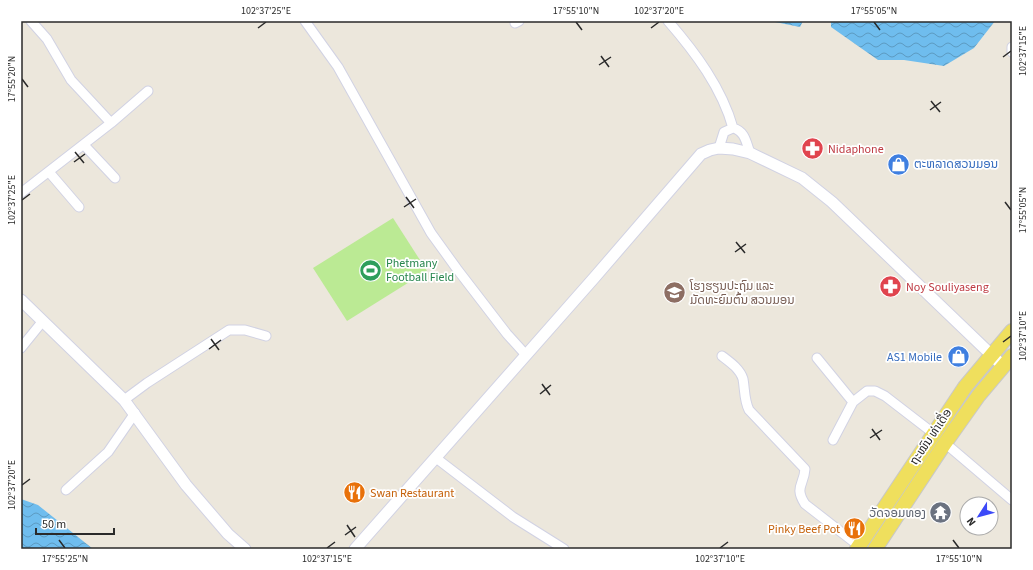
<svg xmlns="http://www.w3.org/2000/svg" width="1033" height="570" font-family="'Source Sans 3','Noto Sans Lao',sans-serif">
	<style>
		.pitch { fill: #bbea94 }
		.water { fill: url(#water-waves) }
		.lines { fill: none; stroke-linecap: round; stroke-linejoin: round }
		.minor-casing { stroke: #d1d2e3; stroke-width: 11 }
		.tertiary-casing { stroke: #d1d2e3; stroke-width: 13 }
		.primary-casing { stroke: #c8c8c8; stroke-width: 16 }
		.minor { stroke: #fff; stroke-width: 9 }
		.tertiary { stroke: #fff; stroke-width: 11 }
		.primary { stroke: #efdf5d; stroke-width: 14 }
		.ticks { fill: none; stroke: #2a2a2a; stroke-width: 1.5 }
		.labels { text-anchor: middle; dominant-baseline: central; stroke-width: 3.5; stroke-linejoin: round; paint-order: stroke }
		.health-label { font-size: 12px; fill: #be3a42; stroke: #fff; text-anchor: start }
		.shop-label { font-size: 12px; fill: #366cbe; stroke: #fff; text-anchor: start }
		.leisure-label { font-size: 12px; fill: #27864d; stroke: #fff; text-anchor: start }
		.education-label { font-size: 12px; fill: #785e54; stroke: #fff; text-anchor: start }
		.street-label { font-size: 12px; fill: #2a2a2a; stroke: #fff }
		.food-label { font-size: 12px; fill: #c56008; stroke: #fff; text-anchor: start }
		.worship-label { font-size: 12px; fill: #5b616d; stroke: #fff; text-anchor: end }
		.neatline { fill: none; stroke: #2a2a2a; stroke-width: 1.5 }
		.ticks-label { font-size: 10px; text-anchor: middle; fill: #2a2a2a }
	</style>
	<defs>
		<pattern id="water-waves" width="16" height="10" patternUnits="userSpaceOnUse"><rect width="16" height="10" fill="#6fbdee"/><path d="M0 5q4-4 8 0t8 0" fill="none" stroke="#5b9ac1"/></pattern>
	</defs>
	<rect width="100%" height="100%" fill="#ece7dc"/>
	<path class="pitch" d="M393,218L427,271L347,321L313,268Z"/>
	<path class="water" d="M770,21H803L800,27Z
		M831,21H995L974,48L944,66L904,60H878L831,27Z
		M21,499L38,505L93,549H21Z"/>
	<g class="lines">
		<defs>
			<path id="minor" d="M31,21L47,39L71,80L111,123
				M305,21L338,67L431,233L457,269L507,334L526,355
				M668,21C695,52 722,88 733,128
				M515,23L519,21
				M1012,47V52
				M84,145L115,178
				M719,148L724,132L733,128C745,131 746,142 750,153
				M49,172L79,207
				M21,193L111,123L148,91
				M21,348L42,322
				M722,356C730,362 740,369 743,379C745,390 744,400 749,410L805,469C804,485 794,487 805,504L859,546
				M817,358L853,402
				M124,400L147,383L229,330H245L266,336
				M833,440L853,402L867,391H875L885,396L933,433
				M945,443L1012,500
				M436,458L513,517L564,549
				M66,490L108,452L135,413"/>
			<path id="tertiary" d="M21,300L124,400L186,485L228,534L245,549
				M355,549L594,278L701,154L710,150L719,148L733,149L750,153L802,178L832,202L1003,366"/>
			<path id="primary" d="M857,549L965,387L1012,331
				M875,549L945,443L979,395L1012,356"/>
		</defs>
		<use href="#minor" class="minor-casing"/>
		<use href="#tertiary" class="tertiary-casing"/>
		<use href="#primary" class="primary-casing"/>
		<use href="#minor" class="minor"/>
		<use href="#tertiary" class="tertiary"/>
		<use href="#primary" class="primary"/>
	</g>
	<path class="ticks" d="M576,22L582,30M874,22L880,30M258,28L266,22M651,28L659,22M601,56L609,67M1003,57L1011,51M599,65L611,57M22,79L28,87M931,101L940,112M930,110L941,102M75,152L84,163M74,162L85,154M406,197L414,208M22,200L30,194M1005,202L1011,210M404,207L416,199M736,242L745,253M735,252L746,244M211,339L219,350M1003,342L1011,336M209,349L221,340M542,384L550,395M540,394L551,385M872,429L880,440M870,438L882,430M22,485L30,479M347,525L355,537M345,535L356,527M59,540L65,548M953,540L959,548M327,548L335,542M720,548L728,542"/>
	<defs>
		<symbol id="pharmacy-disc" viewBox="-11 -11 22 22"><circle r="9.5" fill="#e0444e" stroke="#fff"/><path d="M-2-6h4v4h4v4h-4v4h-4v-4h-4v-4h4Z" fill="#fff"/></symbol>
		<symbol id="shop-disc" viewBox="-11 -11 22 22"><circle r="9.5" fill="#3f7fe0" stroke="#fff"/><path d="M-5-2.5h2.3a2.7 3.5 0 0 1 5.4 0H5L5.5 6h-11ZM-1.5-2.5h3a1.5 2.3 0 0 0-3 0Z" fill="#fff"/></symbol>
		<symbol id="stadium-disc" viewBox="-11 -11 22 22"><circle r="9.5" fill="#2e9e5b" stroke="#fff"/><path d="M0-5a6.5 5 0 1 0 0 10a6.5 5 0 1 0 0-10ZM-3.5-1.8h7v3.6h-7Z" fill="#fff"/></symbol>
		<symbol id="school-disc" viewBox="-11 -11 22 22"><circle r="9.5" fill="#8d6e63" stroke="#fff"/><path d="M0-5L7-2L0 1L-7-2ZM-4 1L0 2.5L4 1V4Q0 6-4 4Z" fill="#fff"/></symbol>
		<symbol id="restaurant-disc" viewBox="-11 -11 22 22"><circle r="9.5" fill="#e8710a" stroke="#fff"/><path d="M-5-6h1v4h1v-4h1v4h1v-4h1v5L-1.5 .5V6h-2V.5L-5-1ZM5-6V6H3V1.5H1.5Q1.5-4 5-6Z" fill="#fff"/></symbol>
		<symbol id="temple-disc" viewBox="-11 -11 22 22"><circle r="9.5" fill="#6b7280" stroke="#fff"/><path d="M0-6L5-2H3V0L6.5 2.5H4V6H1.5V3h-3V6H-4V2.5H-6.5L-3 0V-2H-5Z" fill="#fff"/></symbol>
	</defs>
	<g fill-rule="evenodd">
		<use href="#pharmacy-disc" x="800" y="136" width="25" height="25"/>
		<use href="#shop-disc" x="886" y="152" width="25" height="25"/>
		<use href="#stadium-disc" x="358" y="258" width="25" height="25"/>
		<use href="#pharmacy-disc" x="878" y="274" width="25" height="25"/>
		<use href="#school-disc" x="662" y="280" width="25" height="25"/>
		<use href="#shop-disc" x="946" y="344" width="25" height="25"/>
		<use href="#restaurant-disc" x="342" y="480" width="25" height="25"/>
		<use href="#temple-disc" x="928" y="500" width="25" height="25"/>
		<use href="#restaurant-disc" x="842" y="516" width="25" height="25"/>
	</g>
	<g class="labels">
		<g class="health-label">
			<text x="828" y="149">Nidaphone</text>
			<text x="906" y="287">Noy Souliyaseng</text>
		</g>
		<g class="shop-label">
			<text x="914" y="164">ຕະຫລາດສວນມອນ</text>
			<text x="942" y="357" text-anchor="end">AS1 Mobile</text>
		</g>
		<g class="leisure-label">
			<text x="386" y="263">Phetmany<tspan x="386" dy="14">Football Field</tspan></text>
		</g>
		<g class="education-label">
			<text x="690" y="286">ໂຮງຮຽນປະຖົມ ແລະ<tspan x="690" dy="14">ມັດທະຍົມຕົ້ນ ສວນມອນ</tspan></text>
		</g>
		<g class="street-label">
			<text transform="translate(931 437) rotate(-56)">ຖະໝົນ ທ່າເດື່ອ</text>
		</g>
		<g class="food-label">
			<text x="370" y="493">Swan Restaurant</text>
			<text x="840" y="529" text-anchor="end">Pinky Beef Pot</text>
		</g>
		<g class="worship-label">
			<text x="926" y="513">ວັດຈອມທອງ</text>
		</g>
	</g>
	<rect width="1033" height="570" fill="none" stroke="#ffffff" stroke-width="44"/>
	<g transform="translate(979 516) rotate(234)"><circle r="19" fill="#ffffff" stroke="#aaaaaa"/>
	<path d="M0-3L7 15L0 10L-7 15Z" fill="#3c49f8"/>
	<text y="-6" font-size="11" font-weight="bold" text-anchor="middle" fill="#2a2a2a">N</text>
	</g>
	<path d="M36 528v6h78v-6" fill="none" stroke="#2a2a2a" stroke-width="2"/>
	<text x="42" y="528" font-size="12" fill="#2a2a2a" stroke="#ffffff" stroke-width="3" paint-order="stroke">50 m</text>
	<rect x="22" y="22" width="989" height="526" class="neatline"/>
	<g class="ticks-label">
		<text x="266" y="14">102°37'25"E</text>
		<text x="576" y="14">17°55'10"N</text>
		<text x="659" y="14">102°37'20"E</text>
		<text x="874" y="14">17°55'05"N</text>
		<text transform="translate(1022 51) rotate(-90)" y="4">102°37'15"E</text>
		<text transform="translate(11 79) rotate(-90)" y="4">17°55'20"N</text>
		<text transform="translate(11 200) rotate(-90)" y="4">102°37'25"E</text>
		<text transform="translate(1022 210) rotate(-90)" y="4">17°55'05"N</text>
		<text transform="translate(1022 336) rotate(-90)" y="4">102°37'10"E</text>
		<text transform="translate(11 485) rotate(-90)" y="4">102°37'20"E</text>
		<text x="65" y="562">17°55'25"N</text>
		<text x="327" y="562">102°37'15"E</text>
		<text x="720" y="562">102°37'10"E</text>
		<text x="959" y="562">17°55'10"N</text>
	</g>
</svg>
